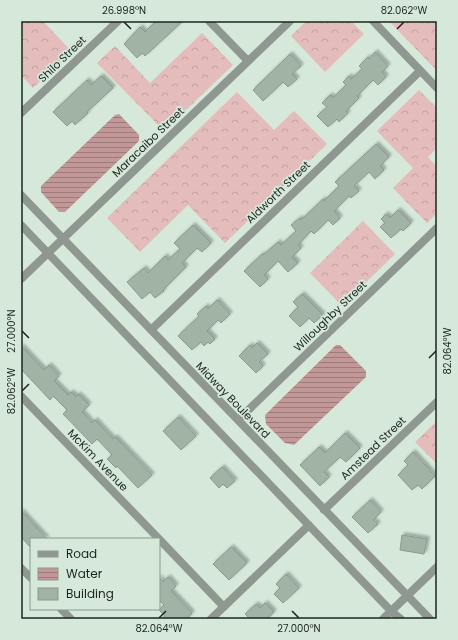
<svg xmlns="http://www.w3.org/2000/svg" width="458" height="640" font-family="Poppins,sans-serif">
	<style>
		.forest { fill: url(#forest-crowns) }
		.water { fill: url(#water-rules) }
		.building { fill: #a1b3a5; stroke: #899b8d; filter: url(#shadow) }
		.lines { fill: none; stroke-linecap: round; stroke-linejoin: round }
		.minor { stroke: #8f9791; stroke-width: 8 }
		.ticks { fill: none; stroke: #1d241e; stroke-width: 1.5 }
		.labels { text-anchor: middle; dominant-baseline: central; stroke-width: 3.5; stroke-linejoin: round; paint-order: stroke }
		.street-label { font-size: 11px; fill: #1d241e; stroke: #d5e8d9 }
		.neatline { fill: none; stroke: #1d241e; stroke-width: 1.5 }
		.ticks-label { font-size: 10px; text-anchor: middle; fill: #1d241e }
	</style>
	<defs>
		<pattern id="forest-crowns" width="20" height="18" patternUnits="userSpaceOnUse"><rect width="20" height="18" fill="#e5bcbc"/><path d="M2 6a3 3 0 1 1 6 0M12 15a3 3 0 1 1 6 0" fill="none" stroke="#c4a1a1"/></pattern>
		<pattern id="water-rules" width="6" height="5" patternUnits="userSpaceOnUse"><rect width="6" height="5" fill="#c29798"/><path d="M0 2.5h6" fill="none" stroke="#9d7b7b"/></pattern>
		<filter id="shadow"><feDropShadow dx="2.5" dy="-2.5" stdDeviation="1" flood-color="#0004"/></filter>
	</defs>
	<rect width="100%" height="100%" fill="#d5e8d9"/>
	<path class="forest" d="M21,21H43L72,52L33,88L21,75Z
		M306,21H351L364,34L325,72L291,36Z
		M389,21H437V71Z
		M202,33L233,65L164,131L97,63L115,46L150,83Z
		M419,90L437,108V148L428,157L437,167V213L427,223L393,188L413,168L377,131Z
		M237,92L274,130L294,111L327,144L225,243L188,205L140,252L107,218Z
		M363,221L395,254L342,306L310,273Z
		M437,421V464L415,442Z"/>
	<path class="water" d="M119,114L139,135V141L65,212H59L41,192V186L115,115Z
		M336,345H340L366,371V377L294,445L285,443L266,424L265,415Z"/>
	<path class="building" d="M156,21H183L145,56L142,53L137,58L124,44L140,27L145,32Z
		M375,52L388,66L382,72L386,77L378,85L373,80L357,96L359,98L346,111L348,113L339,122L337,119L328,127L317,116L327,107L322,103L330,95L333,98L346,85L343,82L349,76L351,79L362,69L359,66L368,57L369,59Z
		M290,54L301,66L292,74L297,79L288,87L283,82L263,101L253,90Z
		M101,76L113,88L87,112L88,113L75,125L72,121L67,126L53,112L87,80L91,85Z
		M376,144L389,157L380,166L384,170L375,179L369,172L354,186L359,191L351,198L349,196L334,211L340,218L333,225L328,220L314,234L311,231L298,245L301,248L292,257L298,263L288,272L278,261L264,275L268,279L260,287L244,271L262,254L263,255L278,242L281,245L296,231L291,225L300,218L301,220L323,199L324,201L339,186L335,182Z
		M398,210L411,223L403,231L401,229L391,238L380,227L385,223L381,219L386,214L390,218Z
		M193,225L211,243L202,252L197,248L182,263L186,267L163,290L164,291L155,298L150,292L142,299L127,282L144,268L148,273L165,256L168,260L180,249L174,243Z
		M302,294L323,315L314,323L309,318L300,327L289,316L298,307L293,302Z
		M217,300L230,314L221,323L218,320L207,331L215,339L210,344L208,342L204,346L201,342L192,350L178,336L199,316L197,314L206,306L208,309Z
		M257,343L268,354L259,362L263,366L256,373L239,356L250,345L252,348Z
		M21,346L44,370L49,365L59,376L54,381L68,395L71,392L76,397L78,394L89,405L82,412L92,423L95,420L113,439L115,437L152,475L138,488L117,466L116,468L107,459L112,455L97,439L92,444L63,414L67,410L53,396L50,400L21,369Z
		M178,417L196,436L181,450L163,431Z
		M345,433L360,448L346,462L340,457L324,472L329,477L320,486L300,465L319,447L325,453Z
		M413,452L435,476L422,489L418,485L412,490L398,475L408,465L404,461Z
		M222,467L235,481L227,488L223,484L219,488L210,478Z
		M370,500L381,512L373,520L378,524L368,533L352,517Z
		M21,511L47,539H31V548L21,537Z
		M402,535L427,539L424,554L400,550Z
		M231,547L247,563L229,580L213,564Z
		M286,574L299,588L283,603L274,594L280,588L276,584Z
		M159,577L163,582L168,577L176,586L171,591L192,613L187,619H161L165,616L159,610L164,605L159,600Z
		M265,603L274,612L267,619H250L245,614L256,604L260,608Z"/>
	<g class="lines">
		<path class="minor" d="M209,21L248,61
			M373,21L437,88
			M21,113L118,21
			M21,195L430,619
			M21,225L391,611L401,619
			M21,279L290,21
			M151,330L420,71
			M21,396L159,539
			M238,420L437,228
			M324,510L437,402
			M159,539L224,607
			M21,568L31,578
			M61,609L71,619
			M211,619L309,525
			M383,619L437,567"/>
	</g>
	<path class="ticks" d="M124,22L131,29M397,29L404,22M22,331L29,338M429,358L436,351M22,391L29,384M292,611L299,618M159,618L166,611"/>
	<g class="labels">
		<g class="street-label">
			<text transform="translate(62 59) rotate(-44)">Shilo Street</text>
			<text transform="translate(148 142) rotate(-44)">Maracaibo Street</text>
			<text transform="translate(278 192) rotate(-44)">Aldworth Street</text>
			<text transform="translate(330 316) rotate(-44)">Willoughby Street</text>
			<text transform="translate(233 400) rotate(46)">Midway Boulevard</text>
			<text transform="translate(373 448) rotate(-44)">Amstead Street</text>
			<text transform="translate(98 460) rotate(46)">McKim Avenue</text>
		</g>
	</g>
	<rect width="458" height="640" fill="none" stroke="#d5e8d9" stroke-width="44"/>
	<rect x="30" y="538" width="130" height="72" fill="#d5e8d9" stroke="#8b9a8e"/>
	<rect x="38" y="551" width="20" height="6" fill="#8f9791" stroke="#8b9a8e"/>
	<text x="66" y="558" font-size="12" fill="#1d241e">Road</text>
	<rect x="38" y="568" width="20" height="12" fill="url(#water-rules)" stroke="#8b9a8e"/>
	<text x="66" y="578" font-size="12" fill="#1d241e">Water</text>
	<rect x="38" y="588" width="20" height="12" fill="#a1b3a5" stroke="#8b9a8e"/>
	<text x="66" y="598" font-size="12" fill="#1d241e">Building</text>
	<rect x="22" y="22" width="414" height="596" class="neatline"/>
	<g class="ticks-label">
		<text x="124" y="14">26.998°N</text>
		<text x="404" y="14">82.062°W</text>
		<text transform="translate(11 331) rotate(-90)" y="4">27.000°N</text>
		<text transform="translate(447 351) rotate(-90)" y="4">82.064°W</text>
		<text transform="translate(11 391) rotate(-90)" y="4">82.062°W</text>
		<text x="159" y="632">82.064°W</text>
		<text x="299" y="632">27.000°N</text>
	</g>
</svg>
